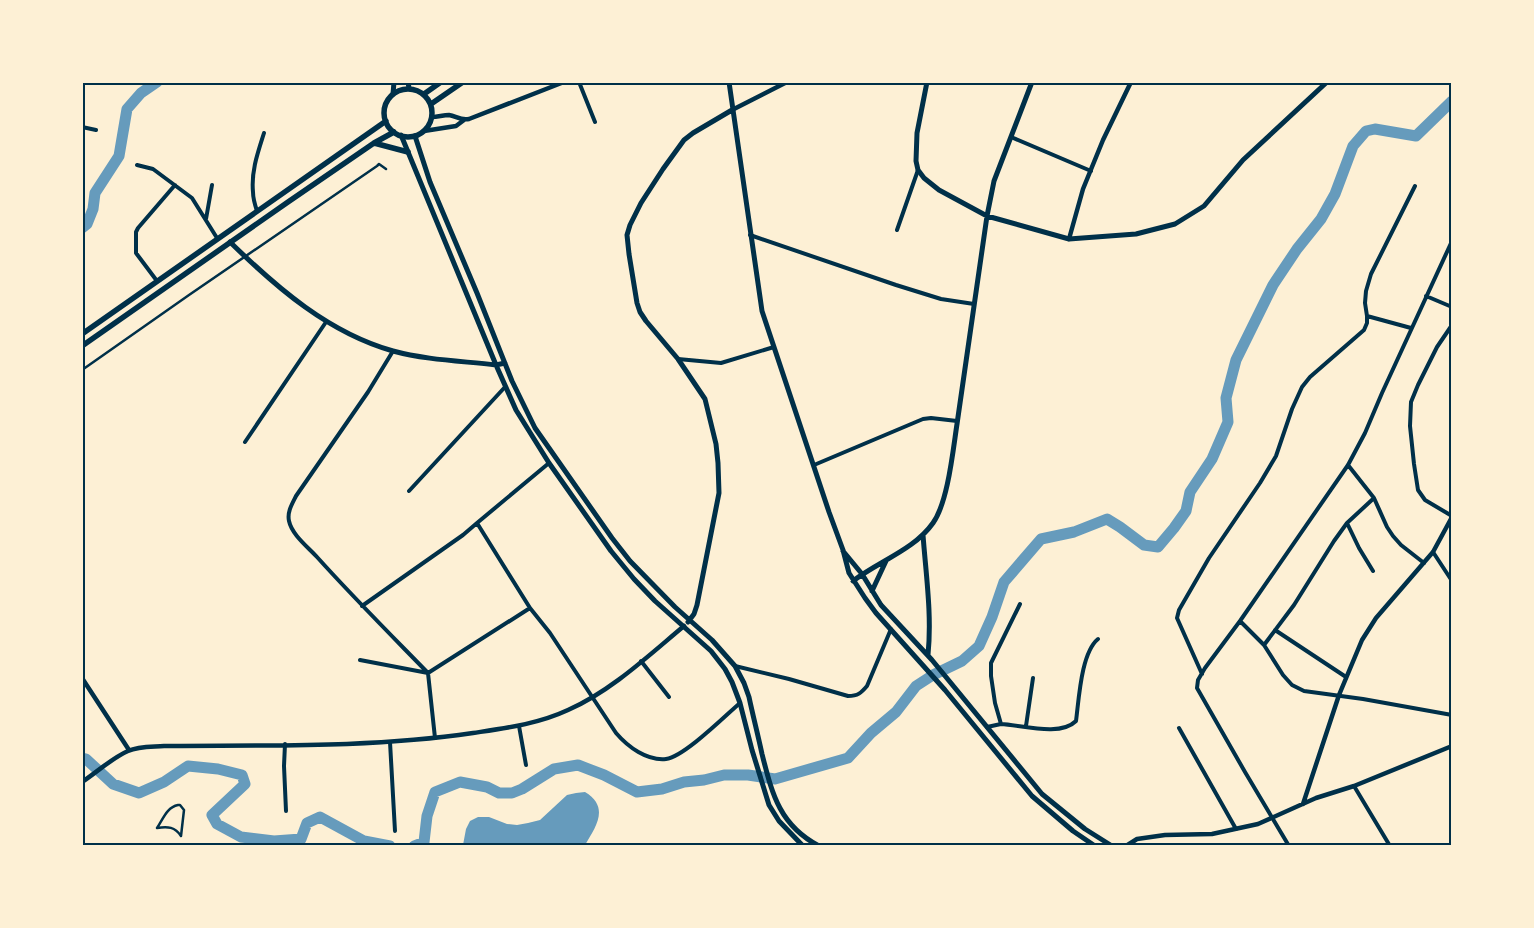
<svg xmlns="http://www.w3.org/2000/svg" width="1534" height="928" font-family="'Fira Sans Condensed',sans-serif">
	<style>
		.water { fill: #669bbc }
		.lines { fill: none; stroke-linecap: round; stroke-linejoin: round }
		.river { stroke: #669bbc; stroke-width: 11 }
		.pedestrian { stroke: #003049; stroke-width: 2.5 }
		.minor { stroke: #003049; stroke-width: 4 }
		.tertiary { stroke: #003049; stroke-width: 4.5 }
		.secondary { stroke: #003049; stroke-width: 5 }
		.primary { stroke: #003049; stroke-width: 5.5 }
		.neatline { fill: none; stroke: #003049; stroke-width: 2 }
	</style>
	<rect width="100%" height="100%" fill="#fdf0d5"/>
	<path class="water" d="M585,792C610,807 596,827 585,845H463L466,829L470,821L478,817H489L507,824L517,825L528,823L540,820L567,795L576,793Z"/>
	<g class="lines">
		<path class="river" d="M82,228L87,224L93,209L95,193L119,156L127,109L141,93L157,82
			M82,758L86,759L113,784L139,793L164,782L188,766L218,769L242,775L245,784L212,815L217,824L241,837L274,841L301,839L307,823L320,817L364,841L390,846
			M414,846L424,842L427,816L435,792L460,782L487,787L499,793H512L522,789L554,769L578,765L604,775L637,792L662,789L684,782L704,780L724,775H748L775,779L848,758L871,733L896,712L916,686L933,675L962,661L979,646L992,617L1004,582L1041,539L1074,532L1107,519L1120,527L1144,545L1158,547L1174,528L1186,511L1190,492L1212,459L1228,422L1226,398L1236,360L1273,285L1297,249L1321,219L1335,194L1353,146L1366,131L1375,129L1416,136L1452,101"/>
		<path class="pedestrian" d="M82,370L189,295L377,166L379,164L386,169
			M178,805H180L184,810L181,836C175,827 168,826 157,828C163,819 167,807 178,805Z"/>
		<path class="minor" d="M579,82L595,122
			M82,127L96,130
			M1011,137L1091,171
			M137,165L153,169L192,198L217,238
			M257,211C255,205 253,198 253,192C251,171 258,152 264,133
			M206,219L212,185
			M897,230L918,170
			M750,235L896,285L941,299L974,304
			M157,281L136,253V232L138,228L175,185
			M1426,296L1452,307
			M1367,316L1365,303L1366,291L1371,274L1415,186
			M1452,325L1437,347L1418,385L1411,402L1410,426L1414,464L1418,490L1425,500L1452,516
			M393,351L368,392L296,496C292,504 287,512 289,521C292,535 308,547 317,557C353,597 391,635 428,673L530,608L550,633L616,733C628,747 647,761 666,759C684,757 726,715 740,703
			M678,359L721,363L774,347
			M245,442L326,322
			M814,465L923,419L931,418L957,421
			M1348,465L1374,498L1387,527L1393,536L1401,545L1424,563
			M409,491L505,387
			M1347,523L1359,548L1373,571
			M1433,552L1452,581
			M1020,604L991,663V676L995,703L1001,724C1022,725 1060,737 1076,721C1079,699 1081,653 1098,639
			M362,606L463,535L477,523
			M530,608L477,523L549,463
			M1240,621L1264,645L1283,675L1292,685L1304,691L1363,699L1452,715
			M1275,630L1346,677
			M1264,645L1294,605L1334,541L1347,523L1374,498
			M360,660L428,673L435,738
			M641,661L669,697
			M735,666L789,679L848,696C858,696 861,693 867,686L891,629
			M1202,674L1177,618L1179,610L1209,558L1260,483L1276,456L1292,409L1302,387L1310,377L1364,330L1367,323V316L1411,328
			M519,726L526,765
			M1026,726L1033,678
			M987,727L1001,724
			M1179,728L1236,829
			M390,742L395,831
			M285,744L284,766L286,811
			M1354,786L1390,846
			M1289,846L1245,772L1197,688L1198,680L1205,668L1240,621L1348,465L1365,433L1382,393L1452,241"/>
		<path class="tertiary" d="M732,110L787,82
			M432,117C438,117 443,115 449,115C456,116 461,121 469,119L564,82
			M424,131L456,126L464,120
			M1069,239L1083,189L1103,140L1131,82
			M82,678L129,750
			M82,782C97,772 112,758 128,751C139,746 153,747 164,746C267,745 371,748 473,733C506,728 538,724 568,710C611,691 648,656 684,626
			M1303,804L1339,695L1362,640L1376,618L1433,552L1452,517
			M1126,846L1137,839L1165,835L1212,834L1258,824L1316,798L1354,786L1452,746"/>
		<path class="secondary" d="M408,82L409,88
			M729,82L762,311L829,512L843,550L849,573L865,598L876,613L945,690L1032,796L1073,831L1095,846
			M927,82L917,133L916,161L918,170L924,178L939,190L987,216L1069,239L1136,234L1175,224L1204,206L1243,160L1327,82
			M393,94L394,82
			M401,135L496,365L516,410L549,463L611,551L634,579L655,601L711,651L725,669L732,682L740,703L752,750L769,805L779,821L803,846
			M415,136L430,182L477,293L512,381L535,428L612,538L630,561L675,607L712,640L735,666L744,683L749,697C753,716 758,735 762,754C772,793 779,825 819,846
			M230,242C277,288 329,333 393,351C426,360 462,361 496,365L505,363
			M923,535C926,575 932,615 928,655
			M843,551L862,574L881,605L932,660L1042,794L1085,829L1112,846
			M853,581C879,561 914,550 933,523C948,502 953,450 957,424C967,354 977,285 987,216L994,181L1032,82
			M872,591L886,561
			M688,622L694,614L697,605L719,493L718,463L716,444L705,399L678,359L646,321L640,312L637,303L629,254L627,235L630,225L641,203L663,169L684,140L693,133L732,110"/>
		<path class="primary" d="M384 113a24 24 0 1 1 48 0a24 24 0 1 1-48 0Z
			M424,94L441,82
			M431,104L463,82
			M374,143L408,152
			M82,334L386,121
			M82,346L288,202L374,143L394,132"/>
	</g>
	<rect width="1534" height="928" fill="none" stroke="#fdf0d5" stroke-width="168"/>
	<rect x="84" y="84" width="1366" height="760" class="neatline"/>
</svg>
